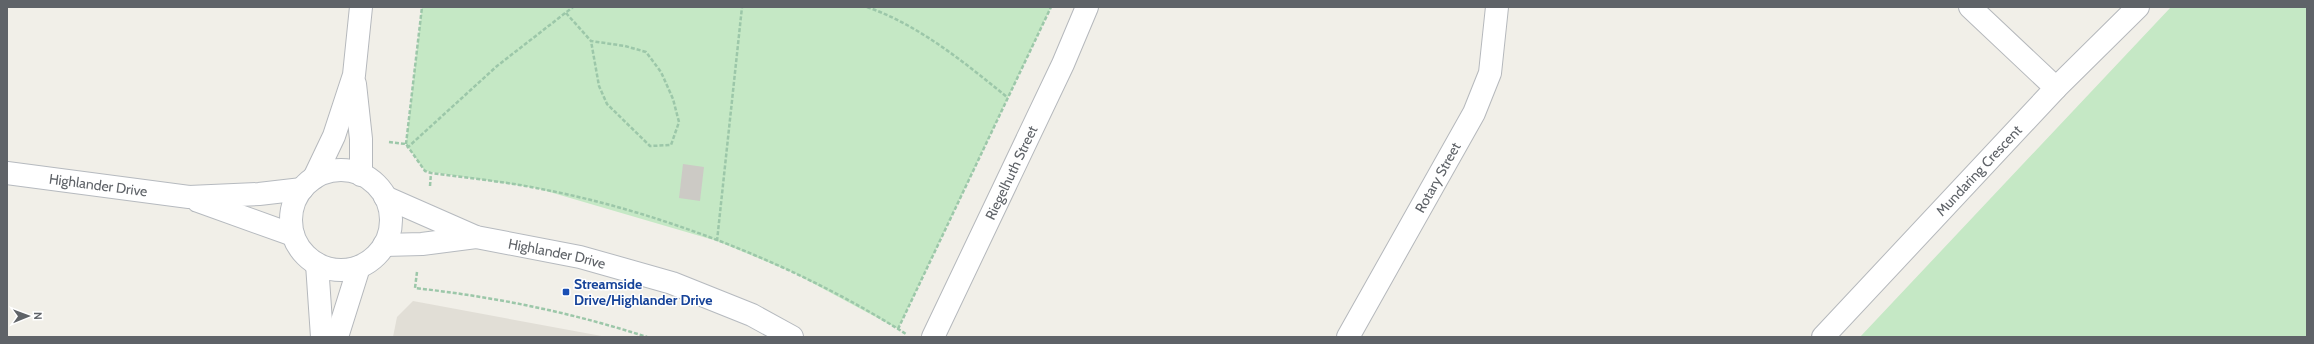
<svg xmlns="http://www.w3.org/2000/svg" width="2314" height="344" font-family="Cabin,sans-serif">
	<style>
		.education { fill: #e1ded6 }
		.green { fill: #c5e8c5 }
		.building { fill: #cccac5 }
		.lines { fill: none; stroke-linecap: round; stroke-linejoin: round }
		.street-casing { stroke: #b5b8bc; stroke-width: 24 }
		.secondary-casing { stroke: #b6babf; stroke-width: 24 }
		.path { stroke: #9cc7a9; stroke-width: 2.5; stroke-dasharray: 4 2; stroke-linecap: butt }
		.street { stroke: #fff; stroke-width: 22 }
		.secondary { stroke: #fff; stroke-width: 22 }
		.transit-dot { fill: #1a4fb4; stroke: #fff; stroke-width: 1.5 }
		.labels { text-anchor: middle; dominant-baseline: central; stroke-width: 3; stroke-linejoin: round; paint-order: stroke }
		.street-label { font-size: 14px; fill: #5f6368; stroke: #fff }
		.transit-label { font-size: 14px; font-weight: bold; fill: #164399; stroke: #fff; text-anchor: start }
	</style>
	<rect width="100%" height="100%" fill="#f1efe8"/>
	<path class="education" d="M413,301L607,337H393L397,317Z"/>
	<path class="green" d="M422,7H1051L898,329L794,273L717,241L536,188L425,171L406,144Z
		M2171,7H2307V337H1860Z"/>
	<path class="building" d="M683,164L704,167L700,201L679,198Z"/>
	<g class="lines">
		<defs>
			<g id="street">
				<path d="M1970,7L2056,88"/>
				<path d="M355,84L361,139V175"/>
				<path d="M314,178L334,136L354,75L361,7"/>
				<path d="M317,264L322,337"/>
				<path d="M337,337L359,267"/>
				<path id="s1" d="M933,337L1063,64L1087,7"/>
				<path id="s2" d="M1348,337L1474,113L1490,73L1497,7"/>
				<path id="s3" d="M1823,337L2056,88L2138,7"/>
			</g>
			<g id="secondary">
				<circle cx="341" cy="220" r="50"/>
				<path id="s4" d="M7,173L189,197L259,194L302,189"/>
				<path id="s5" d="M385,197L476,237L580,257L672,283L752,315L792,337"/>
				<path d="M198,201L293,235"/>
				<path d="M384,245L422,244L476,237"/>
			</g>
		</defs>
		<use href="#street" class="street-casing"/>
		<use href="#secondary" class="secondary-casing"/>
		<path class="path" d="M867,7C919,25 965,63 1007,97
			M566,13L591,41L625,46L646,52L661,72L673,99L679,122L671,145L650,146L607,104L599,86L591,41
			M389,142L406,144L425,171L431,173C466,178 501,181 536,188C660,211 800,266 906,334
			M406,144L422,7
			M407,148L497,66L573,7
			M430,186L431,173
			M717,241L742,7
			M417,272L415,288C495,297 570,312 647,337
			M898,329L1051,7"/>
		<use href="#street" class="street"/>
		<use href="#secondary" class="secondary"/>
	</g>
	<rect class="transit-dot" x="562" y="288" width="8" height="8" rx="2"/>
	<g class="labels">
		<g class="street-label">
			<text stroke="none"><textPath href="#s3" startOffset="228">Mundaring Crescent</textPath></text>
			<text stroke="none"><textPath href="#s1" startOffset="182">Riegelhuth Street</textPath></text>
			<text stroke="none"><textPath href="#s2" startOffset="183">Rotary Street</textPath></text>
			<text stroke="none"><textPath href="#s4" startOffset="92">Highlander Drive</textPath></text>
			<text stroke="none"><textPath href="#s5" startOffset="182">Highlander Drive</textPath></text>
		</g>
		<g class="transit-label">
			<text x="574" y="284">Streamside<tspan x="574" dy="16">Drive/Highlander Drive</tspan></text>
		</g>
	</g>
	<rect width="2314" height="344" fill="none" stroke="#5f6368" stroke-width="16"/>
	<g transform="translate(28 316) rotate(89)" stroke="#ffffff" stroke-width="3" paint-order="stroke">
	<path d="M0-3L7 15L0 10L-7 15Z" fill="#5f6368"/>
	<text y="-6" font-size="11" font-weight="bold" text-anchor="middle" fill="#5f6368">N</text>
	</g>
</svg>
